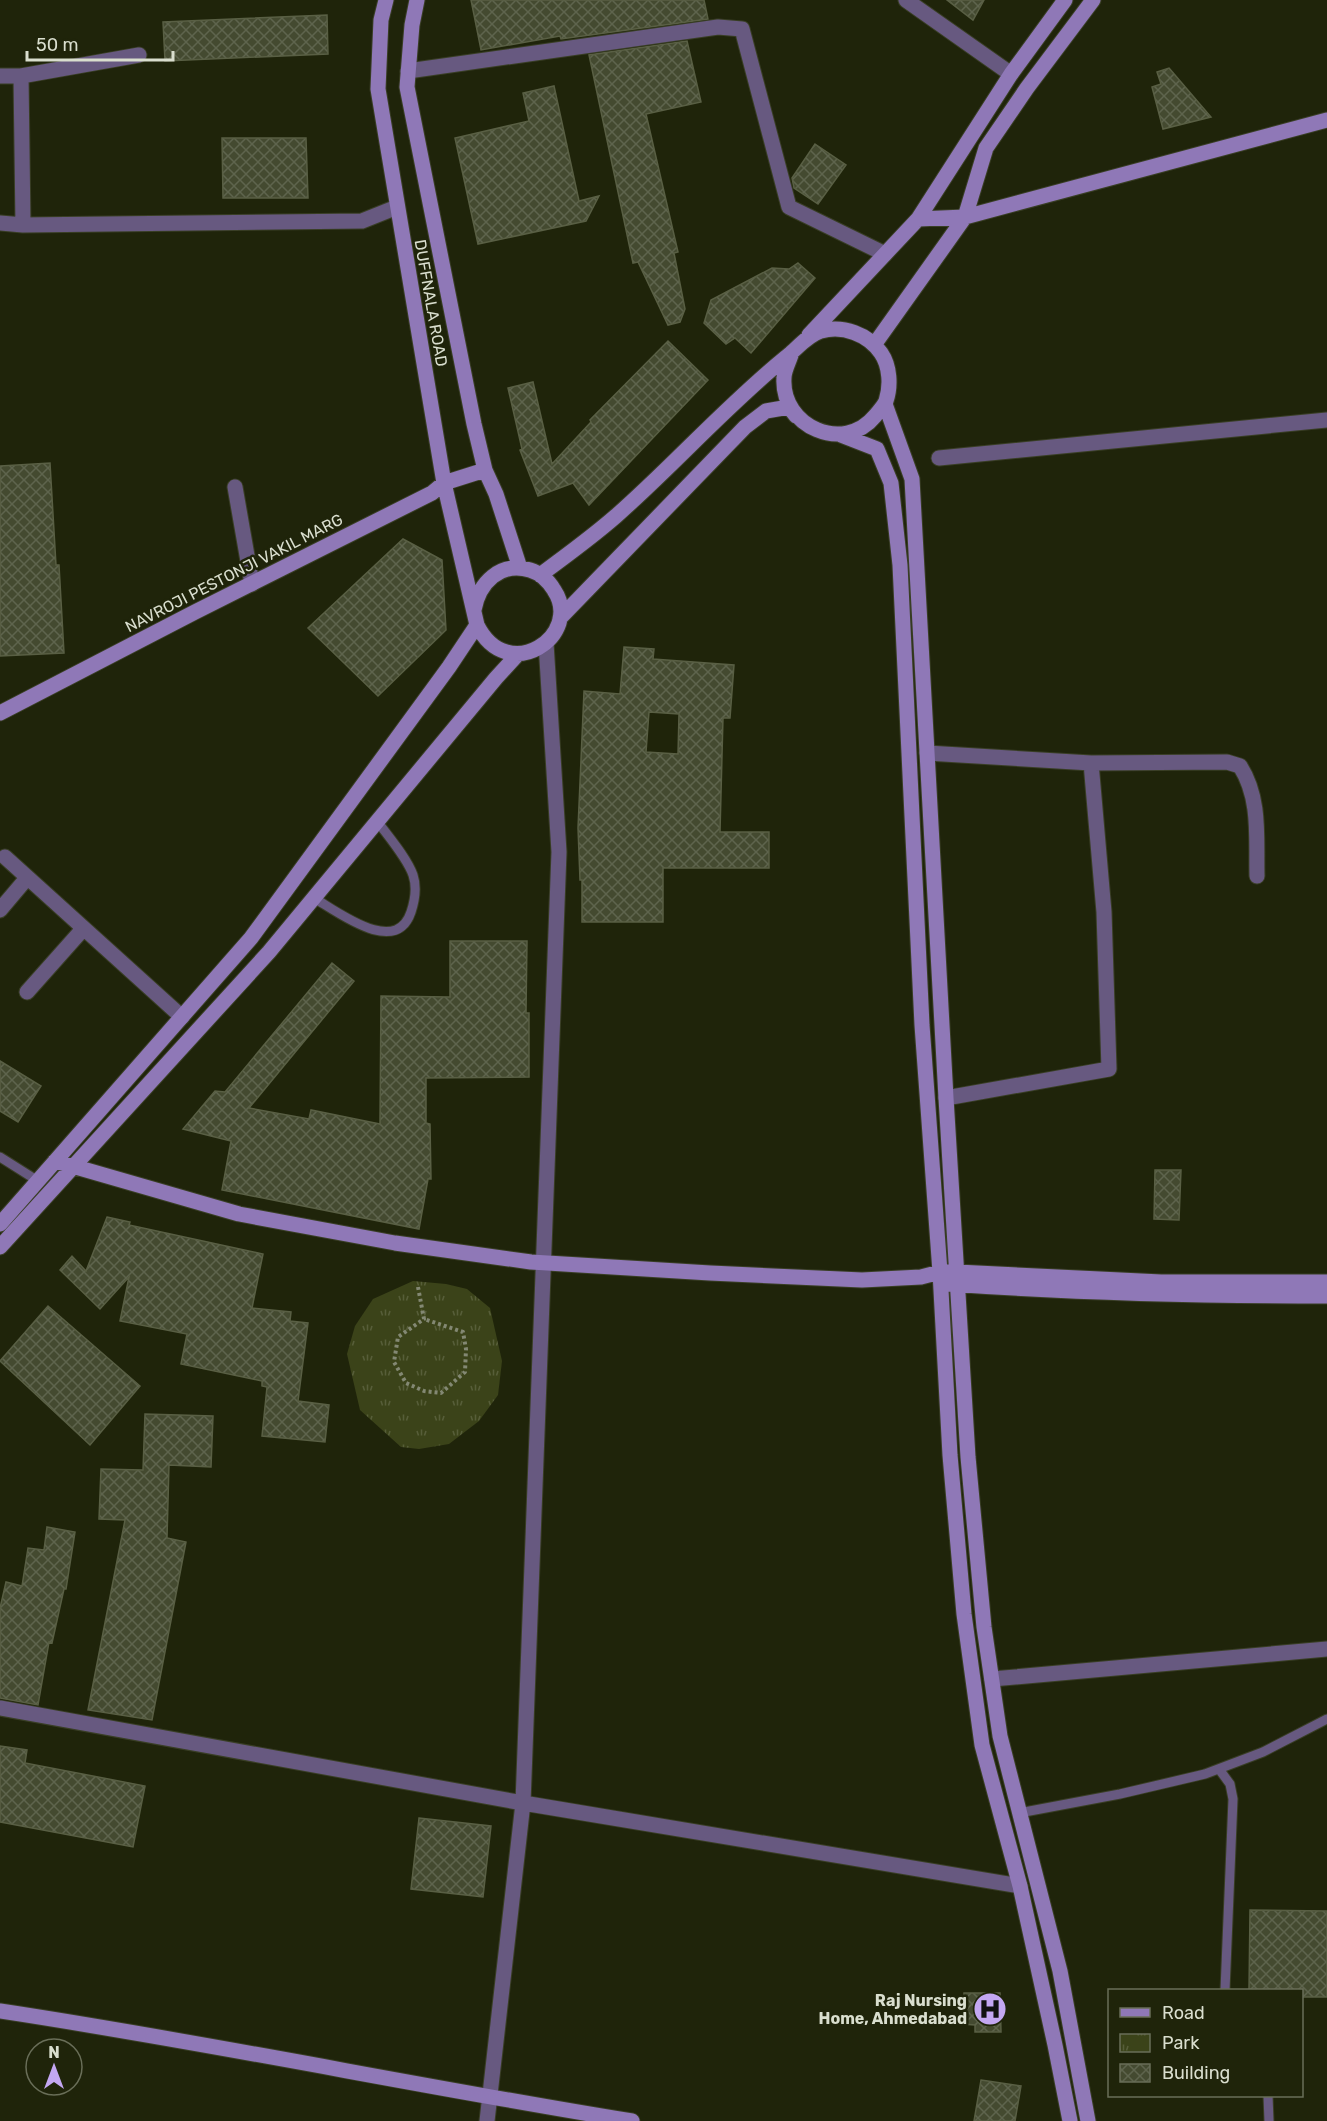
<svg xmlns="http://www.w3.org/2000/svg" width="1327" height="2121" font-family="Rubik,sans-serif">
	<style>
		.park { fill: url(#park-tufts) }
		.building { fill: url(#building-cross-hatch); stroke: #595f44; stroke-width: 1.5; fill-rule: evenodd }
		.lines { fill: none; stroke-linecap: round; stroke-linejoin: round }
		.lane-casing { stroke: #393e25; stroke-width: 11 }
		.street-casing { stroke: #393e25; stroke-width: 17 }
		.secondary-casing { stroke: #393e25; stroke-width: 17 }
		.path { stroke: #838873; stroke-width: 4; stroke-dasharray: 3 3; stroke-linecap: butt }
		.lane { stroke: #675980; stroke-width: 9 }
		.street { stroke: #675980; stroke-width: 15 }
		.secondary { stroke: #8f78b7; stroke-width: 15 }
		.labels { text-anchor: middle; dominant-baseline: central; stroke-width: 5; stroke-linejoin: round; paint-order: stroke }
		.street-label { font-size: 16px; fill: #d9dece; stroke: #1f240a }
		.poi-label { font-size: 16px; font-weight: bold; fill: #d9dece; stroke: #1f240a; text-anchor: end }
	</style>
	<defs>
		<pattern id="park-tufts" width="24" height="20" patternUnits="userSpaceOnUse" patternTransform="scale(1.5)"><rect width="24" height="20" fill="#3b4319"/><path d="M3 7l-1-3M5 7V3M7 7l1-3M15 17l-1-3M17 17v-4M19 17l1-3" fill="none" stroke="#575e39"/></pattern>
		<pattern id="building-cross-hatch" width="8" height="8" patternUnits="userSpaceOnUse" patternTransform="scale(1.5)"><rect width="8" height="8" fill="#444a30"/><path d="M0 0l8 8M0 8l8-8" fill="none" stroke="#5e644d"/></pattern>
	</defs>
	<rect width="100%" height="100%" fill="#1f240a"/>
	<path class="park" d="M413,1281L446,1284L467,1289L490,1308L502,1361L498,1395L479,1421L449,1444L419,1449L401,1447L360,1410L347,1354L355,1326L373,1299Z"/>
	<path class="building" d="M471,0H704L708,19L561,39L560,36L481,50Z
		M947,0H984L973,20Z
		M327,15L328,54L165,61L163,22Z
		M687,41L701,102L646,114L678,252L674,253L685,309L680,322L668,325L638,262L633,263L589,55Z
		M1169,68L1211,117L1163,129L1152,87L1161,84L1157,72Z
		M554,86L579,201L599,196L586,221L478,244L455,138L529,121L523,93Z
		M222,138H306L308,198H223Z
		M815,144L846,165L818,204L794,188L792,178Z
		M798,263L815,278L751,353L735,338L726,344L704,323L711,300L772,268L789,269Z
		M668,341L708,380L589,505L573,483L538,496L520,450L522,449L508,388L533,382L552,464L591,422L590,420Z
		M50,463L56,565H59L64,653L0,656V466Z
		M403,539L442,560L446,630L378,696L308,628Z
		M624,647L654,649L653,659L734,665L730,718H723L720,832H769V868H663V922H582V880H580L578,828L584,691L620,694ZM649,712L679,714L678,754L646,752Z
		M450,941H527L526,1013H529V1077L426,1078V1123L430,1124L431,1179H428L419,1229L222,1190L231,1141L183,1129L215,1091L225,1092L332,963L354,981L249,1108L309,1119L311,1110L380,1124L381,996L450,997Z
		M0,1061L41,1086L18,1122L0,1111Z
		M1155,1170H1181L1179,1220L1154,1219Z
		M107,1217L130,1222L129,1225L263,1254L252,1308L291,1312L290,1321L308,1323L298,1401L329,1405L325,1442L262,1436L267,1387L262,1386V1381L181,1364L187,1334L120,1321L129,1277L100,1309L60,1270L72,1256L86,1271Z
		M48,1306L140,1386L90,1445L0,1361Z
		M145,1414L213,1416L211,1467L169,1465L167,1538L186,1542L152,1720L88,1710L125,1520L99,1519L101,1469L143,1470Z
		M47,1527L75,1532L66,1589H64L52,1643L49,1642L38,1705L0,1698V1608L6,1582L22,1586L28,1548L44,1550Z
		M0,1746L27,1750L25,1763L145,1786L133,1847L0,1822Z
		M419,1818L491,1826L483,1897L411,1889Z
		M1250,1910L1327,1911V1997H1302V1990H1249Z
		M964,1993H1000L1001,2032H975V2025L962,2024Z
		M981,2080L1021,2086L1015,2121H974Z"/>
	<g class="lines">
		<defs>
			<path id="lane" d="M314,898C338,912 396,957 411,912C415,900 417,887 413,875C407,858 388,836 377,821
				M0,1157L38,1181
				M1219,1769L1230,1784L1233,1799L1225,1990
				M1019,1813L1120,1794L1205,1774L1263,1752L1327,1719
				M1268,2096L1269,2121"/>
			<path id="street" d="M906,0L1011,74
				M408,71L718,27L742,29L789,207L885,254
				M0,76H21L139,55
				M21,76L23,225
				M0,223L23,225L362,221L397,207
				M939,458L1327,420
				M235,487L252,584
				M927,753L1091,763L1104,912L1109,1069L946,1098
				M1091,763L1227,762L1240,766C1261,799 1256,838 1257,876
				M5,857L182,1017
				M0,910L27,878
				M27,992L83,929
				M992,1679L1327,1649
				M0,1708L523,1803L1020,1886
				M487,2121L523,1803L559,852L546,643"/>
			<path id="secondary" d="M386,0L381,20L378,89L444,483L477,625C508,687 584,635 554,590C548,580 540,573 530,570C500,561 479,583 474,610
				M417,0L412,25L407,87L474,424L485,470L496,494L520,568
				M918,219L965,217L1327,120
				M809,335L918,219L1011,74L1065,0
				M874,345L965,217L986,148L1027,88L1093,0
				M885,404L912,479L946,1098L968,1457L984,1627L1000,1736L1060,1971L1088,2121
				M841,435L877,449L891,483L900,565L922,1025L940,1272L950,1455L964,1614L982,1745L1020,1886L1055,2045L1070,2121
				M540,575C566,556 592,537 616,516C674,465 725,407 785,358C797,349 806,336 821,331C843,325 868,334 881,353C890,366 891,386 886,401C884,406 879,411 875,416C844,454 781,427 784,378C784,370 790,360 792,352
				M560,618L745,427L766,411L789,407L796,416
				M0,713L195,612L432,493L444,483L485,470
				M55,1161L239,1214L395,1243L531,1262L710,1273L862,1280L921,1277L940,1272H957L1161,1282H1327
				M0,1224L251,938L449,667L477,625
				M0,1247L269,952L496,678L518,654
				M949,1284C1075,1293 1201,1296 1327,1296
				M0,2011C212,2043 421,2087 632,2121"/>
		</defs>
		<use href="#lane" class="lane-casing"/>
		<use href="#street" class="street-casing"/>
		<use href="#secondary" class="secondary-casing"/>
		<path class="path" d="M418,1287L424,1319L398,1337L394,1362L406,1383L424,1391L441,1393L465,1372L466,1349L463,1332L424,1319"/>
		<use href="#lane" class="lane"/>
		<use href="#street" class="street"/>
		<use href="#secondary" class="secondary"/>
	</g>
	<defs>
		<symbol id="hospital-disc" viewBox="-11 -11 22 22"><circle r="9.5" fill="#c3a7f2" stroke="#1f240a"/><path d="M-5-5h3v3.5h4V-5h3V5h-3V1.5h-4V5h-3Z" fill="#111"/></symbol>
	</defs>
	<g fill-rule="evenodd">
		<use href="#hospital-disc" x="971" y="1990" width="38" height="38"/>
	</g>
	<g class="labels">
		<g class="street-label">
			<text transform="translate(431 303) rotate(80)">DUFFNALA ROAD</text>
			<text transform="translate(234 573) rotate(-27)">NAVROJI PESTONJI VAKIL MARG</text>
		</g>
		<g class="poi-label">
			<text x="967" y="2000">Raj Nursing<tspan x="967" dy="18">Home, Ahmedabad</tspan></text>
		</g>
	</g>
	<rect x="1108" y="1989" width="195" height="108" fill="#1f240a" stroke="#696e58" stroke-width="1.5"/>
	<rect x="1120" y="2008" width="30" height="9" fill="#8f78b7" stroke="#696e58" stroke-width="1.5"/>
	<text x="1162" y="2019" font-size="18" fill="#d9dece">Road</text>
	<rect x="1120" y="2034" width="30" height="18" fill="url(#park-tufts)" stroke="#696e58" stroke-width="1.5"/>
	<text x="1162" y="2049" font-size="18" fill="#d9dece">Park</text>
	<rect x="1120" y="2064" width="30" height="18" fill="url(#building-cross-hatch)" stroke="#696e58" stroke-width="1.5"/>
	<text x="1162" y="2079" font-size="18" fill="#d9dece">Building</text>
	<g transform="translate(54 2067)"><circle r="28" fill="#1f240a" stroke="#696e58" stroke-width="1.5"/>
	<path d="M0-4.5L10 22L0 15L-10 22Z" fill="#c3a7f2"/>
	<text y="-9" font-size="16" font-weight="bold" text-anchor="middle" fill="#d9dece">N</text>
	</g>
	<path d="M27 51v9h146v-9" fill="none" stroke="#d9dece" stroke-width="3"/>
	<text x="36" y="51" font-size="18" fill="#d9dece" stroke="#1f240a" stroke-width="4.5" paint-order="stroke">50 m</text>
</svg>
